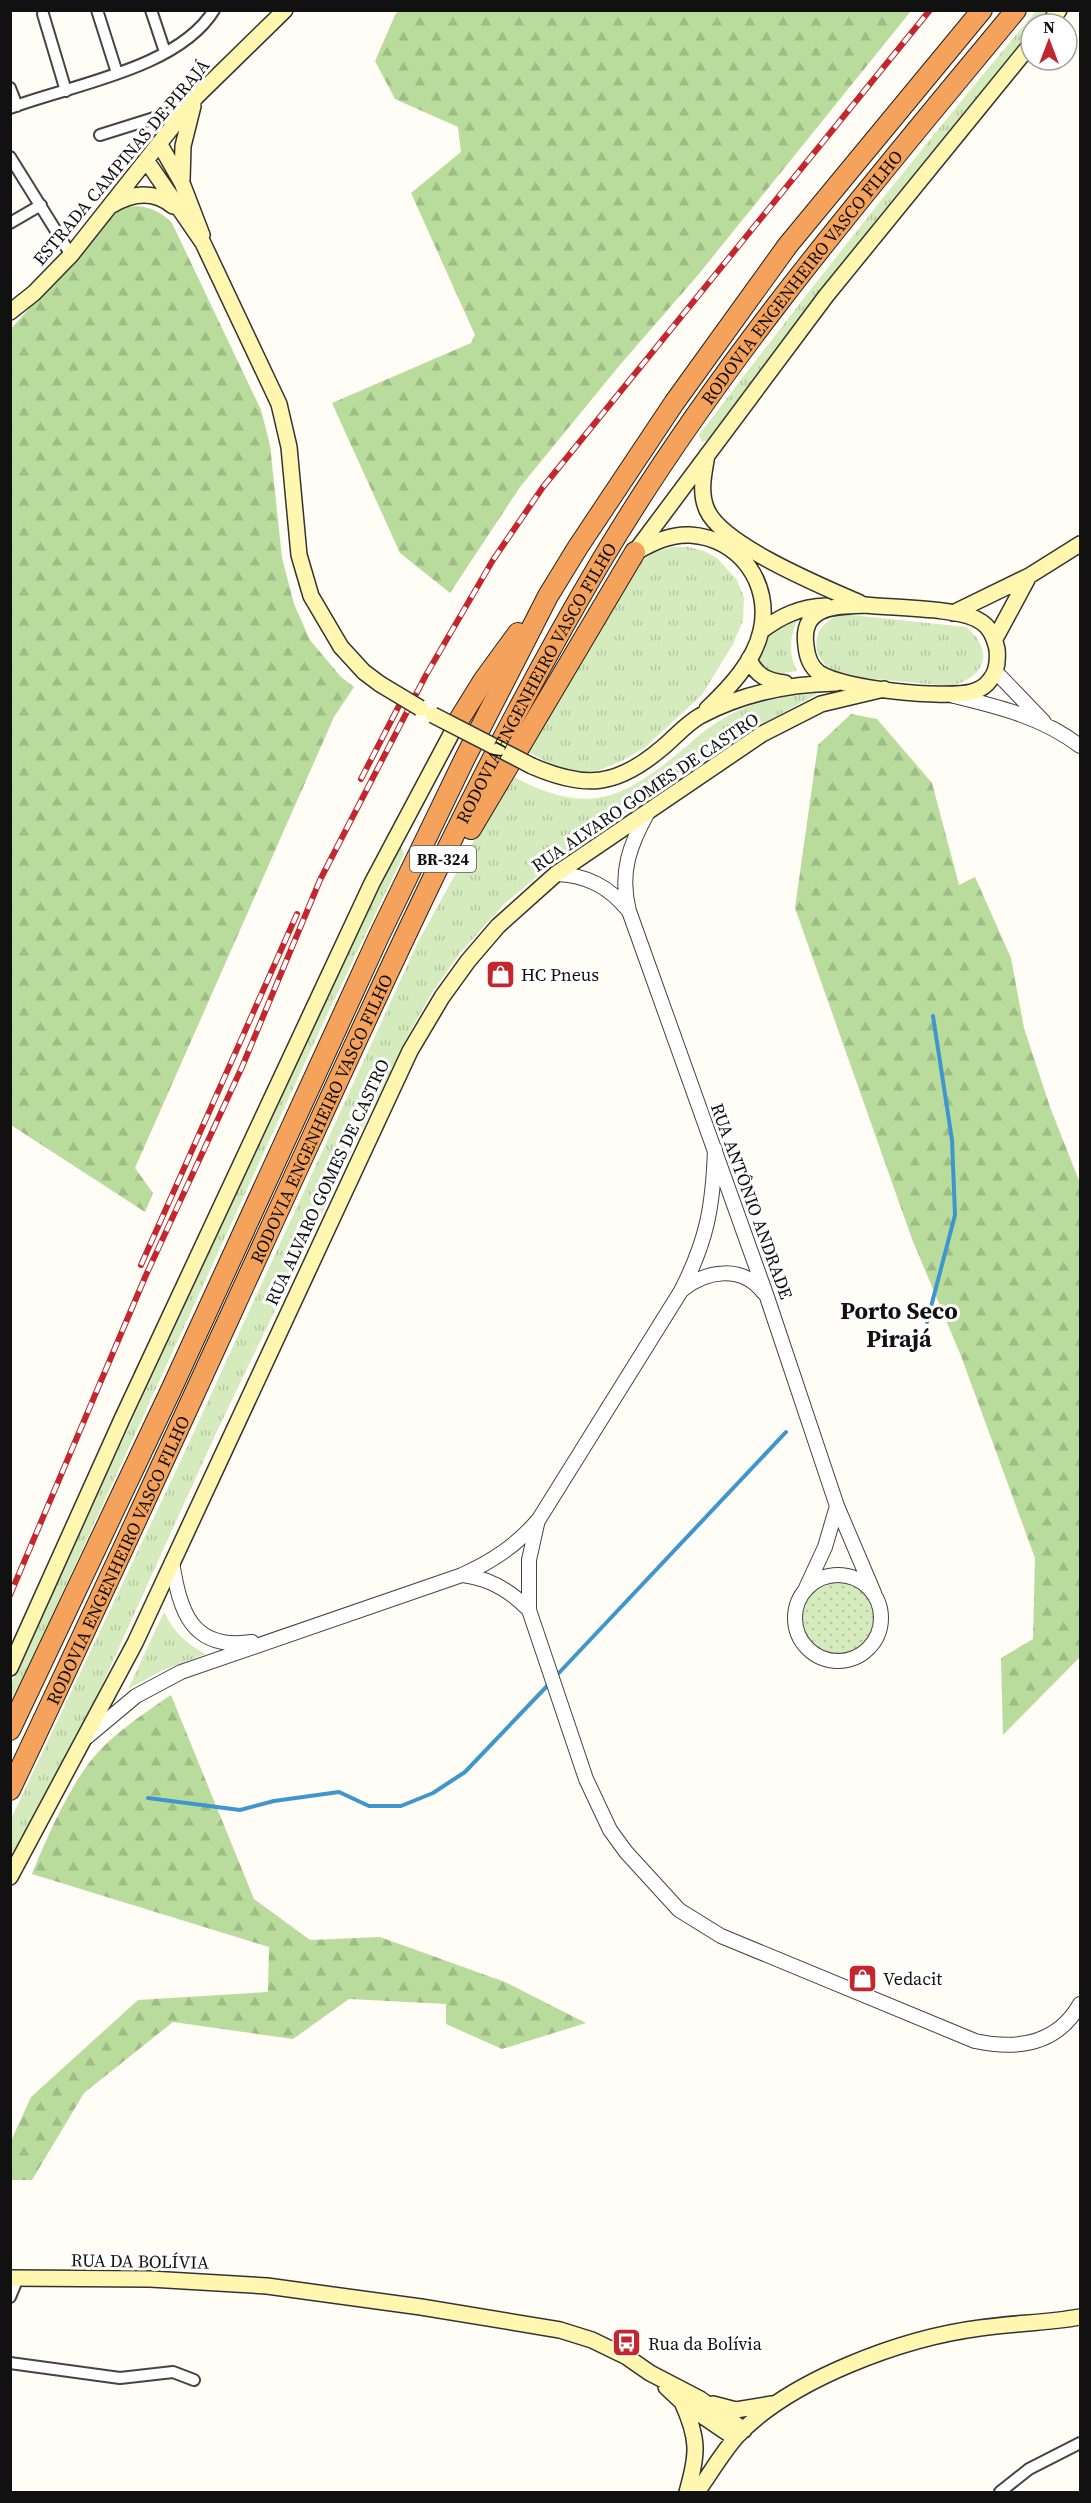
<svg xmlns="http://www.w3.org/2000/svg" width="1091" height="2503" font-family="'Source Serif 4',serif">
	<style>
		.grass { fill: url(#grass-tufts) }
		.forest { fill: url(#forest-firs) }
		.park { fill: url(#park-dots) }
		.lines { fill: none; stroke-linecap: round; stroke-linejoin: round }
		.stream { stroke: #3f96cf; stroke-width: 4 }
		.minor-casing { stroke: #444; stroke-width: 14 }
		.tertiary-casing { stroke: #444; stroke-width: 16 }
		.secondary-casing { stroke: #333; stroke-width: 18 }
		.motorway-casing { stroke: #222; stroke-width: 22 }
		.minor { stroke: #fff; stroke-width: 10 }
		.tertiary { stroke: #fff; stroke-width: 14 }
		.secondary { stroke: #fff6b0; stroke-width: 15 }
		.motorway { stroke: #f5a25d; stroke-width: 20 }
		.rail-casing { stroke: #c4262e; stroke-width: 6 }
		.rail { stroke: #fff; stroke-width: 4; stroke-dasharray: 11; stroke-linecap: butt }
		.secondary-bridge-casing { stroke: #333; stroke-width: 18; stroke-linecap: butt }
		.secondary-bridge { stroke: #fff6b0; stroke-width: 15 }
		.labels { text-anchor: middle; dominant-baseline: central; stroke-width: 6; stroke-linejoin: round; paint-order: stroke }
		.shield { fill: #fff; stroke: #585858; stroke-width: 1.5 }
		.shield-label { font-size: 16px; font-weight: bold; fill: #111 }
		.street-label { font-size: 18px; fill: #111; stroke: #fff }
		.poi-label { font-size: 18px; fill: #111; stroke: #fff; text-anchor: start }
		.district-label { font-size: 24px; font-weight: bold; fill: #111; stroke: #fff }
	</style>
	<defs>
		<pattern id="grass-tufts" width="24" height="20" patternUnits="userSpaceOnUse" patternTransform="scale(1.5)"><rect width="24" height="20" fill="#d5ebbd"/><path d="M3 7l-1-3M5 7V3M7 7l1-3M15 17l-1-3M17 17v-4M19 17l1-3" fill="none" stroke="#b6c8a1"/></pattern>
		<pattern id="forest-firs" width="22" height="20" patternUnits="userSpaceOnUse" patternTransform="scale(1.5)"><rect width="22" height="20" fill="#b9dc9c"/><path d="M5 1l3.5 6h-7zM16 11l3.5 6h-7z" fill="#9ebc85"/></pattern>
		<pattern id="park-dots" width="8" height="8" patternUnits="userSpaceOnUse" patternTransform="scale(1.5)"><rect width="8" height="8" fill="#d5ebbd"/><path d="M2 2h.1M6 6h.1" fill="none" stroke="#b6c8a1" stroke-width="1.8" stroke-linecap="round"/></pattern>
	</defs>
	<rect width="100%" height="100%" fill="#fffdf5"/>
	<path class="grass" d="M1036,11H1051L1040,24H1031V34L883,211L710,439L702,442L699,435C808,291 920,149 1036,11Z
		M672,547H689L704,551L717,558L737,580L744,598L743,620L733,644L702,695L644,748L622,761L597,771L566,772L524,750L639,562L655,552Z
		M801,614C790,633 787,651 797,671L771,675L755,667C762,636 772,627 801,614Z
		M842,614L966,627C996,651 984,680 949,686L844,676C839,673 831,671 827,667C807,646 817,622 842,614Z
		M819,693L755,728L573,846L503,905L460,953L431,994L405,1041L217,1431L93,1705L11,1860L10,1821L181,1460L418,942L510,775C578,811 612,807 672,758C688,746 702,731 719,721C749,701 784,696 819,693Z
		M465,719L468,722L401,846L404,854L325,1019L11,1705V1684L371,900Z
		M164,1612C174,1632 186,1644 206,1654L163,1670L128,1689Z"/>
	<path class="forest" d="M401,11H911L698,275L619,366L520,487L450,593L400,553L332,403L471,343L475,335L411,193L461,152L458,127L395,99L375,61L396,13Z
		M137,206C153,208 161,212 172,223L261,410L270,445L282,558L294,604L310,640L341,677L354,687L334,717L135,1168L153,1193L145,1212L11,1125L10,330L114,213L126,207Z
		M851,714L877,719L932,783L959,885L975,877L1011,958L1024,1028L1050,1107L1080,1183V1657L1003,1735L1001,1658L1033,1639L1035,1558L961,1356L912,1239L795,908L818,745Z
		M171,1695L254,1899L310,1940L380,1937L505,1982L586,2023L502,2049L446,2024V2004L349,1999L293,2039L173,2022L84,2093L32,2180H11V2141L31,2097L138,2000L268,1992L269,1947L32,1874C47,1837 73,1777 101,1749C122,1728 146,1712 171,1695Z"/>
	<path class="park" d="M801 1618a37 37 0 1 1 74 0a37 37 0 1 1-74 0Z"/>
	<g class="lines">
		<path class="stream" d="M927,1322L955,1215L952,1140L933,1016
			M556,1676L786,1432
			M148,1798L240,1810L274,1801L339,1792L369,1806H401L433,1793L465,1772L549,1684"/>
		<defs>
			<path id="minor" d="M97,10L117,73
				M151,10L165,52
				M43,14L66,91
				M10,88L17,106
				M10,108C70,85 178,69 214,10
				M100,135L186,108
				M10,157L71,255
				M10,223L41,205
				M10,2297L18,2278
				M10,2363L120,2378L173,2372L194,2380
				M1000,2492L1029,2469L1080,2443"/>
			<path id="tertiary" d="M995,671L1044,722
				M954,696C999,707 1042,717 1080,746
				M648,812C630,844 619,873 629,911L767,1297L837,1506L874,1593
				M556,874C587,875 609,887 628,910
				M682,1290C707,1270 742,1265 763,1292
				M537,1524L529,1560V1610L586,1779L610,1830L626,1852L679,1910L721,1936L975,2041C1017,2050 1057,2045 1080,2004
				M172,1562C180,1611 191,1651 252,1642
				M795 1618a43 43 0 1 1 86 0a43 43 0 1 1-86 0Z
				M462,1575C488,1578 511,1591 529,1610
				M806,1588L825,1547L837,1506
				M87,1737L136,1696L181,1672L462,1575C493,1561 517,1545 539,1519L681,1291C707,1240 713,1207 715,1149"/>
			<path id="secondary" d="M1048,24L1059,10
				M159,143L182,183L202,235
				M146,160L203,243L279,404L289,447L299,555L311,596L341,647L364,672L380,684
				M182,180L183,146L193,106
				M112,205C132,193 154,190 173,206
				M10,312L34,293L71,255L196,97L285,10
				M707,455C704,473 699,492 707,510C723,546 824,587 860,603
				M638,551C654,542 671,534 690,535C740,538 772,584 761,631C754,662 729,688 707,709
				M635,552L826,296L1031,44
				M866,605C891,608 959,608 978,620C990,626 994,637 997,649C998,659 997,672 990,680C986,686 979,690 972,692C945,699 842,689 819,673C810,666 807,657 806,646C800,605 837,606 866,605Z
				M953,613L1029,576L1080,544
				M761,631C781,616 800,607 826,606
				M995,639L1029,576
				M749,659C756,676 768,681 785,683
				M532,766C585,789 616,787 662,748C674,738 686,724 700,716C743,693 788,684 836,683
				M10,1668L122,1419L372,883L457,723
				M10,1877L135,1643L410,1051L442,997L468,961L498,926L556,874L762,734L821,704L884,689
				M10,2278L150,2279L267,2286L421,2307L560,2330L592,2340L627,2357L650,2373L700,2399L744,2430
				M666,2387L682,2402L735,2438
				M682,2402C699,2439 698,2454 687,2492
				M713,2404L736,2410L772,2404
				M697,2492C710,2474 722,2453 737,2436C791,2379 903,2338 980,2328C1014,2323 1047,2323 1080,2317"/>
			<g id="motorway">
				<path d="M457,723L483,681L518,633"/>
				<path d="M471,829L635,552"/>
				<path d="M10,1730L171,1390L379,936L465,758L548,596L578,547L674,403L788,245L982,10"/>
				<path id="s1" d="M10,1790C112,1576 210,1359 309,1144C399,947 490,749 600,563C718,364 869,188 1016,10"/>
			</g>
		</defs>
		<use href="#minor" class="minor-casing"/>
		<use href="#tertiary" class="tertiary-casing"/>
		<use href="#secondary" class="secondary-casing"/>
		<use href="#motorway" class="motorway-casing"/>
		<use href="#minor" class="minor"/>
		<use href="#tertiary" class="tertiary"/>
		<use href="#secondary" class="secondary"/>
		<use href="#motorway" class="motorway"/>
		<defs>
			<path id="rail" d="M361,779L404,696
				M141,1265L297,914
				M10,1595L146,1275L242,1067L320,880L426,675L493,560L543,487L930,10"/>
		</defs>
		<use href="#rail" class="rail-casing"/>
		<use href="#rail" class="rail"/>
		<defs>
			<path id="secondary-bridge" d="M380,684L420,708
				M433,715L532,766"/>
		</defs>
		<use href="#secondary-bridge" class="secondary-bridge-casing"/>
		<use href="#secondary-bridge" class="secondary-bridge"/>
	</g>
	<defs>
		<symbol id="shop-square" viewBox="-11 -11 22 22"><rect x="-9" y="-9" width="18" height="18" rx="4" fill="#c4262e" stroke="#fff"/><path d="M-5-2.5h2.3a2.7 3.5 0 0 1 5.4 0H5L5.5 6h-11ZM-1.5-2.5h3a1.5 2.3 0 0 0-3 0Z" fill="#fff"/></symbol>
		<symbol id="bus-square" viewBox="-11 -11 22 22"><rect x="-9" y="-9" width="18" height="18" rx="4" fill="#c4262e" stroke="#fff"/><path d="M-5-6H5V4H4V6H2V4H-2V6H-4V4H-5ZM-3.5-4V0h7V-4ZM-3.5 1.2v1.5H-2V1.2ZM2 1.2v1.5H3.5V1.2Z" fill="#fff"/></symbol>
	</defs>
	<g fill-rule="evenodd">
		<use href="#shop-square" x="484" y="958" width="33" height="33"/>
		<use href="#shop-square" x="846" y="1962" width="33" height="33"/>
		<use href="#bus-square" x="610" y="2326" width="33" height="33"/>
	</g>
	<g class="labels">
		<rect class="shield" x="410" y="846" width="66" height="26" rx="4.5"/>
		<g class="shield-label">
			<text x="443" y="859">BR-324</text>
		</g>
		<g class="street-label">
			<text transform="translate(121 162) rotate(-50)">ESTRADA CAMPINAS DE PIRAJÁ</text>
			<text stroke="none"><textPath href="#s1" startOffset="1712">RODOVIA ENGENHEIRO VASCO FILHO</textPath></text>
			<text stroke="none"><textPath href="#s1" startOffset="1226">RODOVIA ENGENHEIRO VASCO FILHO</textPath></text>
			<text transform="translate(645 792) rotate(-34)">RUA ALVARO GOMES DE CASTRO</text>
			<text stroke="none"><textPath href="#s1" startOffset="740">RODOVIA ENGENHEIRO VASCO FILHO</textPath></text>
			<text transform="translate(327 1182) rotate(-65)">RUA ALVARO GOMES DE CASTRO</text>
			<text transform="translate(752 1201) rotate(70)">RUA ANTÔNIO ANDRADE</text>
			<text stroke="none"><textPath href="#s1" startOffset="254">RODOVIA ENGENHEIRO VASCO FILHO</textPath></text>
			<text transform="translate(140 2261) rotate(1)">RUA DA BOLÍVIA</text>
		</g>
		<g class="poi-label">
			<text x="521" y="974">HC Pneus</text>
			<text x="883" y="1978">Vedacit</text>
			<text x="648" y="2343">Rua da Bolívia</text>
		</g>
		<g class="district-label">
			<text x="899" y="1310">Porto Seco<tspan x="899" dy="28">Pirajá</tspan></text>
		</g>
	</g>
	<rect width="1091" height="2503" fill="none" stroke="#111111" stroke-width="24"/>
	<g transform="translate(1049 42)"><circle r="28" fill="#ffffff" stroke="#a0a0a0" stroke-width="1.5"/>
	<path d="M0-4.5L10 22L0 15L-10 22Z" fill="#c4262e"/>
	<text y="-9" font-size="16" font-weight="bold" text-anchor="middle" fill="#111111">N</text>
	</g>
</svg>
